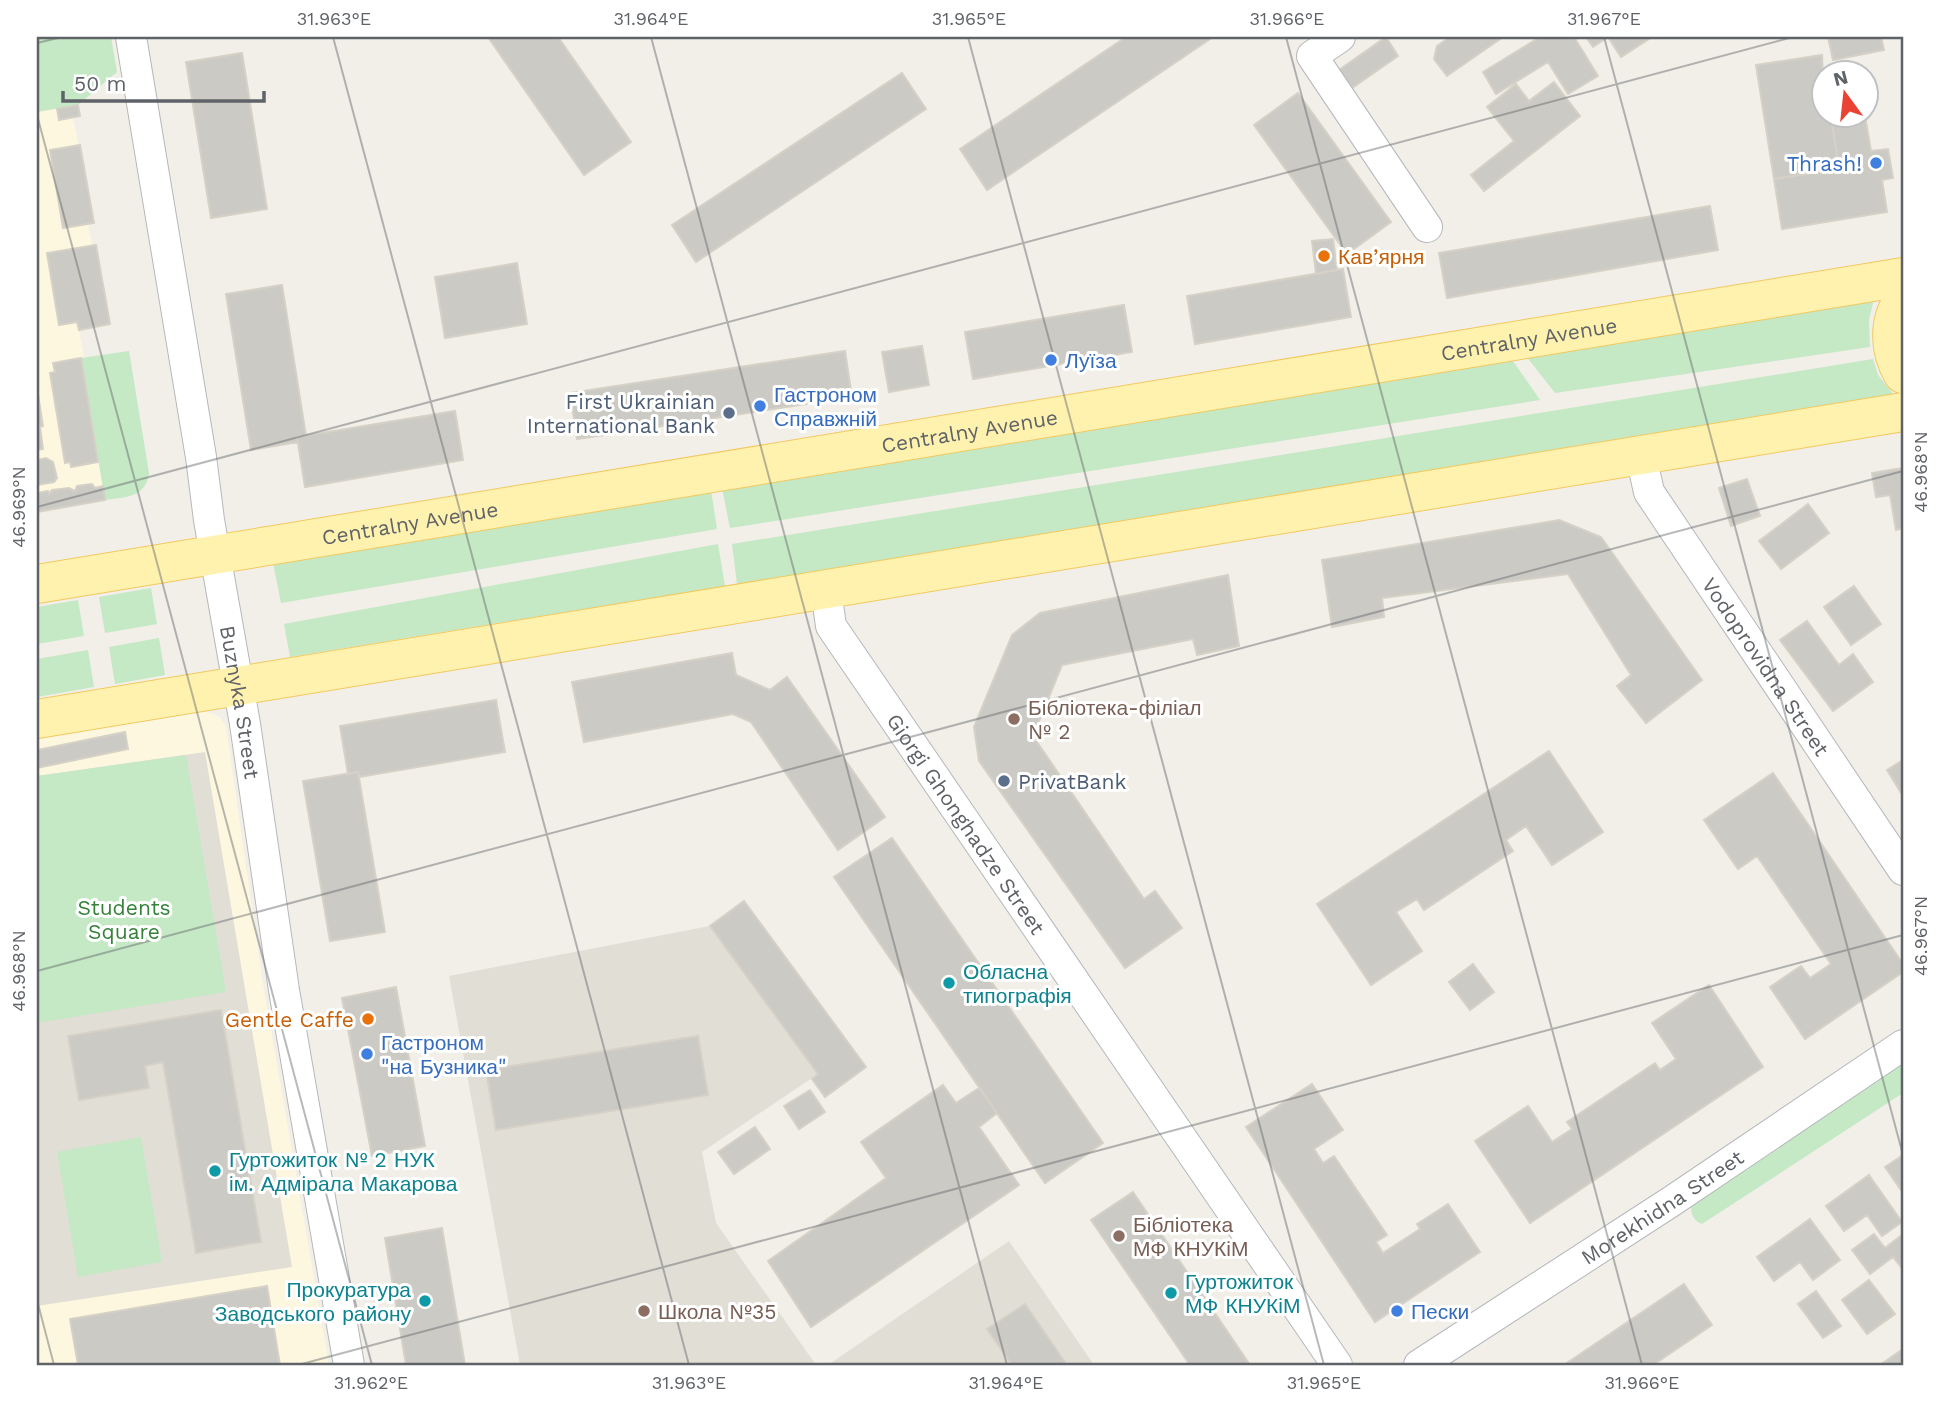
<svg xmlns="http://www.w3.org/2000/svg" width="1940" height="1402" font-family="'Work Sans',sans-serif">
	<style>
		.commercial { fill: #fef7e0 }
		.education { fill: #e1ded6 }
		.green { fill: #c5e8c5 }
		.building { fill: #cccac5; stroke: #d6d1c6; stroke-width: 2 }
		.lines { fill: none; stroke-linecap: round; stroke-linejoin: round }
		.minor-casing { stroke: #b5b8bc; stroke-width: 32 }
		.major-casing { stroke: #f2c960; stroke-width: 40 }
		.minor { stroke: #fff; stroke-width: 30 }
		.major { stroke: #fff2af; stroke-width: 38 }
		.ticks { fill: none; stroke: #5f6368; stroke-width: 2; stroke-opacity: 0.45 }
		.shop-dot { fill: #3f7fe0; stroke: #fff; stroke-width: 2.5 }
		.food-dot { fill: #e8710a; stroke: #fff; stroke-width: 2.5 }
		.service-dot { fill: #5c6f8a; stroke: #fff; stroke-width: 2.5 }
		.education-dot { fill: #8d6e63; stroke: #fff; stroke-width: 2.5 }
		.culture-dot { fill: #0f9aa8; stroke: #fff; stroke-width: 2.5 }
		.labels { text-anchor: middle; dominant-baseline: central; stroke-width: 6; stroke-linejoin: round; paint-order: stroke }
		.shop-label { font-size: 21px; fill: #366cbe; stroke: #fff; text-anchor: start }
		.food-label { font-size: 21px; fill: #c56008; stroke: #fff; text-anchor: start }
		.street-label { font-size: 21px; fill: #5f6368; stroke: #fff }
		.service-label { font-size: 21px; fill: #4e5e75; stroke: #fff; text-anchor: end }
		.education-label { font-size: 21px; fill: #785e54; stroke: #fff; text-anchor: start }
		.park-label { font-size: 21px; fill: #348238; stroke: #fff }
		.culture-label { font-size: 21px; fill: #0d838f; stroke: #fff; text-anchor: start }
		.neatline { fill: none; stroke: #5f6368; stroke-width: 2.5 }
		.ticks-label { font-size: 18px; text-anchor: middle; fill: #5f6368 }
	</style>
	<rect width="100%" height="100%" fill="#f1efe8"/>
	<path class="commercial" d="M78,105L80,116L73,118L94,223L88,224L92,245H96L110,324L79,330L84,358L81,359L105,500L37,512V112Z
		M197,711L208,712L220,717L226,727L262,978L329,1365H37V738Z"/>
	<path class="education" d="M205,752L292,1267L37,1306V776Z
		M710,926L818,1074L702,1152L716,1223L816,1365H520L449,976Z
		M1009,1241L1094,1365H828Z"/>
	<path class="green" d="M37,37H111L117,72L78,105L37,112Z
		M1874,299L1869,320L1870,347L1555,393L1526,356Z
		M129,351L149,473C146,498 125,497 105,500L81,358Z
		M1511,358L1540,400L730,528L722,488Z
		M1873,359L1878,375L1893,394L1581,448L737,584L732,544Z
		M711,490L717,529L281,603L273,563Z
		M718,544L725,586L290,657L284,624Z
		M151,588L157,624L105,633L99,597Z
		M78,600L84,636L37,644V607Z
		M159,638L165,675L115,684L109,647Z
		M88,650L94,687L37,697V659Z
		M186,755L226,992L37,1023V776Z
		M1903,1061V1093L1702,1224C1694,1221 1691,1215 1691,1206Z
		M141,1137L162,1262L78,1277L57,1152Z"/>
	<path class="building" d="M488,37H558L631,142L584,175Z
		M1126,37H1213L987,190L960,149Z
		M1386,37L1398,56L1352,88L1339,70Z
		M1450,37H1503L1447,76L1434,59L1437,46Z
		M1540,37H1574L1598,76L1568,94L1548,62L1496,94L1483,72Z
		M1586,37H1652L1621,57L1608,37L1593,47Z
		M1828,37H1881L1884,50L1833,60Z
		M242,53L267,209L211,218L186,62Z
		M1822,55L1825,116H1831L1839,169L1774,179L1756,65Z
		M1858,70L1859,74H1833Z
		M902,73L926,109L696,262L672,225Z
		M1554,82L1580,116L1484,191L1471,175L1514,141L1487,107L1516,84L1529,101Z
		M1298,93L1391,222L1347,254L1254,125Z
		M78,105L80,116L59,120L57,109Z
		M1831,116H1865L1871,151L1888,149L1893,178L1882,180L1887,212L1782,229L1774,179L1839,169Z
		M80,145L94,223L63,228L50,150Z
		M1710,206L1718,250L1447,298L1439,253Z
		M1333,239L1337,270L1316,274L1312,241Z
		M96,245L110,324L79,330L77,322L59,325L47,253Z
		M517,263L527,324L445,338L435,277Z
		M1343,269L1351,317L1195,344L1187,296Z
		M282,285L306,436L297,437L298,442L251,450L226,294Z
		M1124,305L1132,352L973,379L965,332Z
		M922,346L929,385L889,392L882,352Z
		M845,351L852,397L577,439L570,393Z
		M81,358L98,462L71,467L70,462L65,463L50,373L55,372L53,363Z
		M37,388L43,426L40,427L43,449L37,450Z
		M455,411L463,460L305,487L297,437Z
		M46,458L53,462L57,478L54,482L37,485V460Z
		M1903,468V528L1896,530L1890,495L1876,497L1872,473Z
		M1747,479L1760,516L1731,526L1719,488Z
		M92,484L95,488L103,486L105,500L37,512V493L48,491L49,494L52,490L69,488L75,491L77,486Z
		M1808,504L1829,533L1781,569L1759,541Z
		M1559,520L1601,537L1702,680L1646,723L1617,686L1631,675L1568,574L1382,598L1384,617L1332,627L1322,560Z
		M1228,575L1239,646L1197,655L1193,639L1062,665L1033,736L1144,899L1155,891L1182,928L1125,968L979,761L974,727L1012,635L1040,613Z
		M1854,586L1881,624L1851,645L1824,607Z
		M1807,621L1839,665L1853,654L1873,682L1833,711L1780,640Z
		M732,653L736,675L770,690L787,677L885,817L838,850L751,722L733,714L584,742L572,682Z
		M496,700L505,752L360,777L358,772L348,774L340,726Z
		M125,732L128,749L37,768V750Z
		M1549,751L1603,832L1552,865L1526,826L1506,840L1513,851L1424,910L1417,899L1396,912L1422,951L1371,985L1317,904Z
		M1903,760V796L1887,770Z
		M358,772L385,932L330,941L303,781Z
		M1773,773L1903,964V972L1805,1039L1770,987L1801,966L1810,978L1831,964L1757,856L1738,869L1704,820Z
		M892,838L1103,1143L1045,1183L834,877Z
		M744,901L866,1067L825,1097L812,1079L818,1074L710,926Z
		M1473,964L1494,992L1470,1010L1449,982Z
		M1709,985L1763,1067L1530,1223L1475,1141L1528,1106L1552,1142L1572,1129L1567,1122L1655,1063L1660,1070L1676,1059L1652,1023Z
		M396,987L425,1146L372,1156L342,998Z
		M221,1010L261,1242L196,1253L163,1062L145,1066L149,1088L79,1100L68,1036Z
		M698,1036L708,1095L496,1130L486,1070Z
		M1312,1084L1343,1130L1314,1149L1323,1163L1334,1156L1387,1235L1376,1242L1383,1253L1420,1229L1417,1224L1448,1204L1480,1252L1375,1322L1246,1127Z
		M943,1085L956,1103L979,1088L997,1113L979,1127L1019,1185L811,1327L768,1261L886,1178L861,1142Z
		M810,1090L825,1112L799,1129L784,1106Z
		M755,1127L770,1149L734,1174L718,1152Z
		M1903,1155V1193L1885,1167Z
		M1869,1175L1902,1222L1882,1236L1867,1215L1844,1231L1826,1206Z
		M1133,1192L1250,1365H1190L1091,1220Z
		M1810,1219L1840,1260L1813,1280L1800,1262L1774,1281L1757,1257Z
		M442,1228L465,1365H406L385,1238Z
		M1874,1234L1885,1248L1903,1234V1265L1901,1267L1893,1257L1870,1274L1852,1250Z
		M1869,1280L1895,1314L1867,1334L1842,1300Z
		M1684,1284L1712,1325L1653,1365H1564Z
		M267,1286L280,1365H78L70,1319Z
		M1816,1291L1841,1326L1823,1338L1798,1304Z
		M1025,1304L1067,1365H1012L987,1329Z
		M1903,1349V1365H1880Z"/>
	<g class="lines">
		<defs>
			<g id="minor">
				<path id="s1" d="M131,37L201,457L209,520L245,724L284,990L349,1365"/>
				<path d="M1340,37L1312,56L1427,227"/>
				<path id="s2" d="M1641,456L1649,492L1903,870"/>
				<path id="s3" d="M826,590L831,626L1337,1365"/>
				<path id="s4" d="M1419,1365L1672,1201L1903,1045"/>
			</g>
			<g id="major">
				<path d="M1903,300C1888,322 1889,351 1903,374"/>
				<path id="s5" d="M37,584L1903,277"/>
				<path d="M37,719L1903,412"/>
			</g>
		</defs>
		<use href="#minor" class="minor-casing"/>
		<use href="#major" class="major-casing"/>
		<use href="#minor" class="minor"/>
		<use href="#major" class="major"/>
	</g>
	<path class="ticks" d="M333,37L689,1365M651,37L1007,1365M968,37L1324,1365M1286,37L1642,1365M1604,37L1903,1155M37,43L62,37M37,115L372,1365M37,507L1793,37M37,971L1903,471M37,1300L54,1365M298,1365L1903,935"/>
	<g class="shop-dot">
		<circle cx="1876" cy="163" r="7"/>
		<circle cx="1051" cy="360" r="7"/>
		<circle cx="760" cy="406" r="7"/>
		<circle cx="367" cy="1054" r="7"/>
		<circle cx="1397" cy="1311" r="7"/>
	</g>
	<g class="food-dot">
		<circle cx="1324" cy="256" r="7"/>
		<circle cx="368" cy="1019" r="7"/>
	</g>
	<g class="service-dot">
		<circle cx="729" cy="413" r="7"/>
		<circle cx="1004" cy="781" r="7"/>
	</g>
	<g class="education-dot">
		<circle cx="1014" cy="719" r="7"/>
		<circle cx="1119" cy="1236" r="7"/>
		<circle cx="644" cy="1311" r="7"/>
	</g>
	<g class="culture-dot">
		<circle cx="949" cy="983" r="7"/>
		<circle cx="215" cy="1171" r="7"/>
		<circle cx="1171" cy="1293" r="7"/>
		<circle cx="425" cy="1301" r="7"/>
	</g>
	<g class="labels">
		<g class="shop-label">
			<text x="1862" y="163" text-anchor="end">Thrash!</text>
			<text x="1065" y="360">Луїза</text>
			<text x="774" y="394">Гастроном<tspan x="774" dy="24">Справжній</tspan></text>
			<text x="381" y="1042">Гастроном<tspan x="381" dy="24">"на Бузника"</tspan></text>
			<text x="1411" y="1311">Пески</text>
		</g>
		<g class="food-label">
			<text x="1338" y="256">Кав’ярня</text>
			<text x="354" y="1019" text-anchor="end">Gentle Caffe</text>
		</g>
		<g class="street-label">
			<text stroke="none"><textPath href="#s5" startOffset="1512">Centralny Avenue</textPath></text>
			<text stroke="none"><textPath href="#s5" startOffset="945">Centralny Avenue</textPath></text>
			<text stroke="none"><textPath href="#s5" startOffset="378">Centralny Avenue</textPath></text>
			<text stroke="none"><textPath href="#s2" startOffset="247">Vodoprovidna Street</textPath></text>
			<text stroke="none"><textPath href="#s1" startOffset="674">Buznyka Street</textPath></text>
			<text stroke="none"><textPath href="#s3" startOffset="276">Giorgi Ghonghadze Street</textPath></text>
			<text stroke="none"><textPath href="#s4" startOffset="290">Morekhidna Street</textPath></text>
		</g>
		<g class="service-label">
			<text x="715" y="401">First Ukrainian<tspan x="715" dy="24">International Bank</tspan></text>
			<text x="1018" y="781" text-anchor="start">PrivatBank</text>
		</g>
		<g class="education-label">
			<text x="1028" y="707">Бібліотека-філіал<tspan x="1028" dy="24">№ 2</tspan></text>
			<text x="1133" y="1224">Бібліотека<tspan x="1133" dy="24">МФ КНУКіМ</tspan></text>
			<text x="658" y="1311">Школа №35</text>
		</g>
		<g class="park-label">
			<text x="124" y="907">Students<tspan x="124" dy="24">Square</tspan></text>
		</g>
		<g class="culture-label">
			<text x="963" y="971">Обласна<tspan x="963" dy="24">типографія</tspan></text>
			<text x="229" y="1159">Гуртожиток № 2 НУК<tspan x="229" dy="24">ім. Адмірала Макарова</tspan></text>
			<text x="1185" y="1281">Гуртожиток<tspan x="1185" dy="24">МФ КНУКіМ</tspan></text>
			<text x="411" y="1289" text-anchor="end">Прокуратура<tspan x="411" dy="24">Заводського району</tspan></text>
		</g>
	</g>
	<rect width="1940" height="1402" fill="none" stroke="#ffffff" stroke-width="77"/>
	<g transform="translate(1845 94) rotate(345)"><circle r="33" fill="#ffffff" stroke="#bfc1c3" stroke-width="2"/>
	<path d="M0-5L12 26L0 18L-12 26Z" fill="#ea4335"/>
	<text y="-10" font-size="19" font-weight="bold" text-anchor="middle" fill="#5f6368">N</text>
	</g>
	<path d="M63 91v10h201v-10" fill="none" stroke="#5f6368" stroke-width="3.5"/>
	<text x="74" y="91" font-size="21" fill="#5f6368" stroke="#ffffff" stroke-width="5" paint-order="stroke">50 m</text>
	<rect x="38" y="38" width="1864" height="1326" class="neatline"/>
	<g class="ticks-label">
		<text x="334" y="25">31.963°E</text>
		<text x="651" y="25">31.964°E</text>
		<text x="969" y="25">31.965°E</text>
		<text x="1287" y="25">31.966°E</text>
		<text x="1604" y="25">31.967°E</text>
		<text transform="translate(1921 472) rotate(-90)" y="6">46.968°N</text>
		<text transform="translate(19 507) rotate(-90)" y="6">46.969°N</text>
		<text transform="translate(1921 936) rotate(-90)" y="6">46.967°N</text>
		<text transform="translate(19 971) rotate(-90)" y="6">46.968°N</text>
		<text x="371" y="1389">31.962°E</text>
		<text x="689" y="1389">31.963°E</text>
		<text x="1006" y="1389">31.964°E</text>
		<text x="1324" y="1389">31.965°E</text>
		<text x="1642" y="1389">31.966°E</text>
	</g>
</svg>
